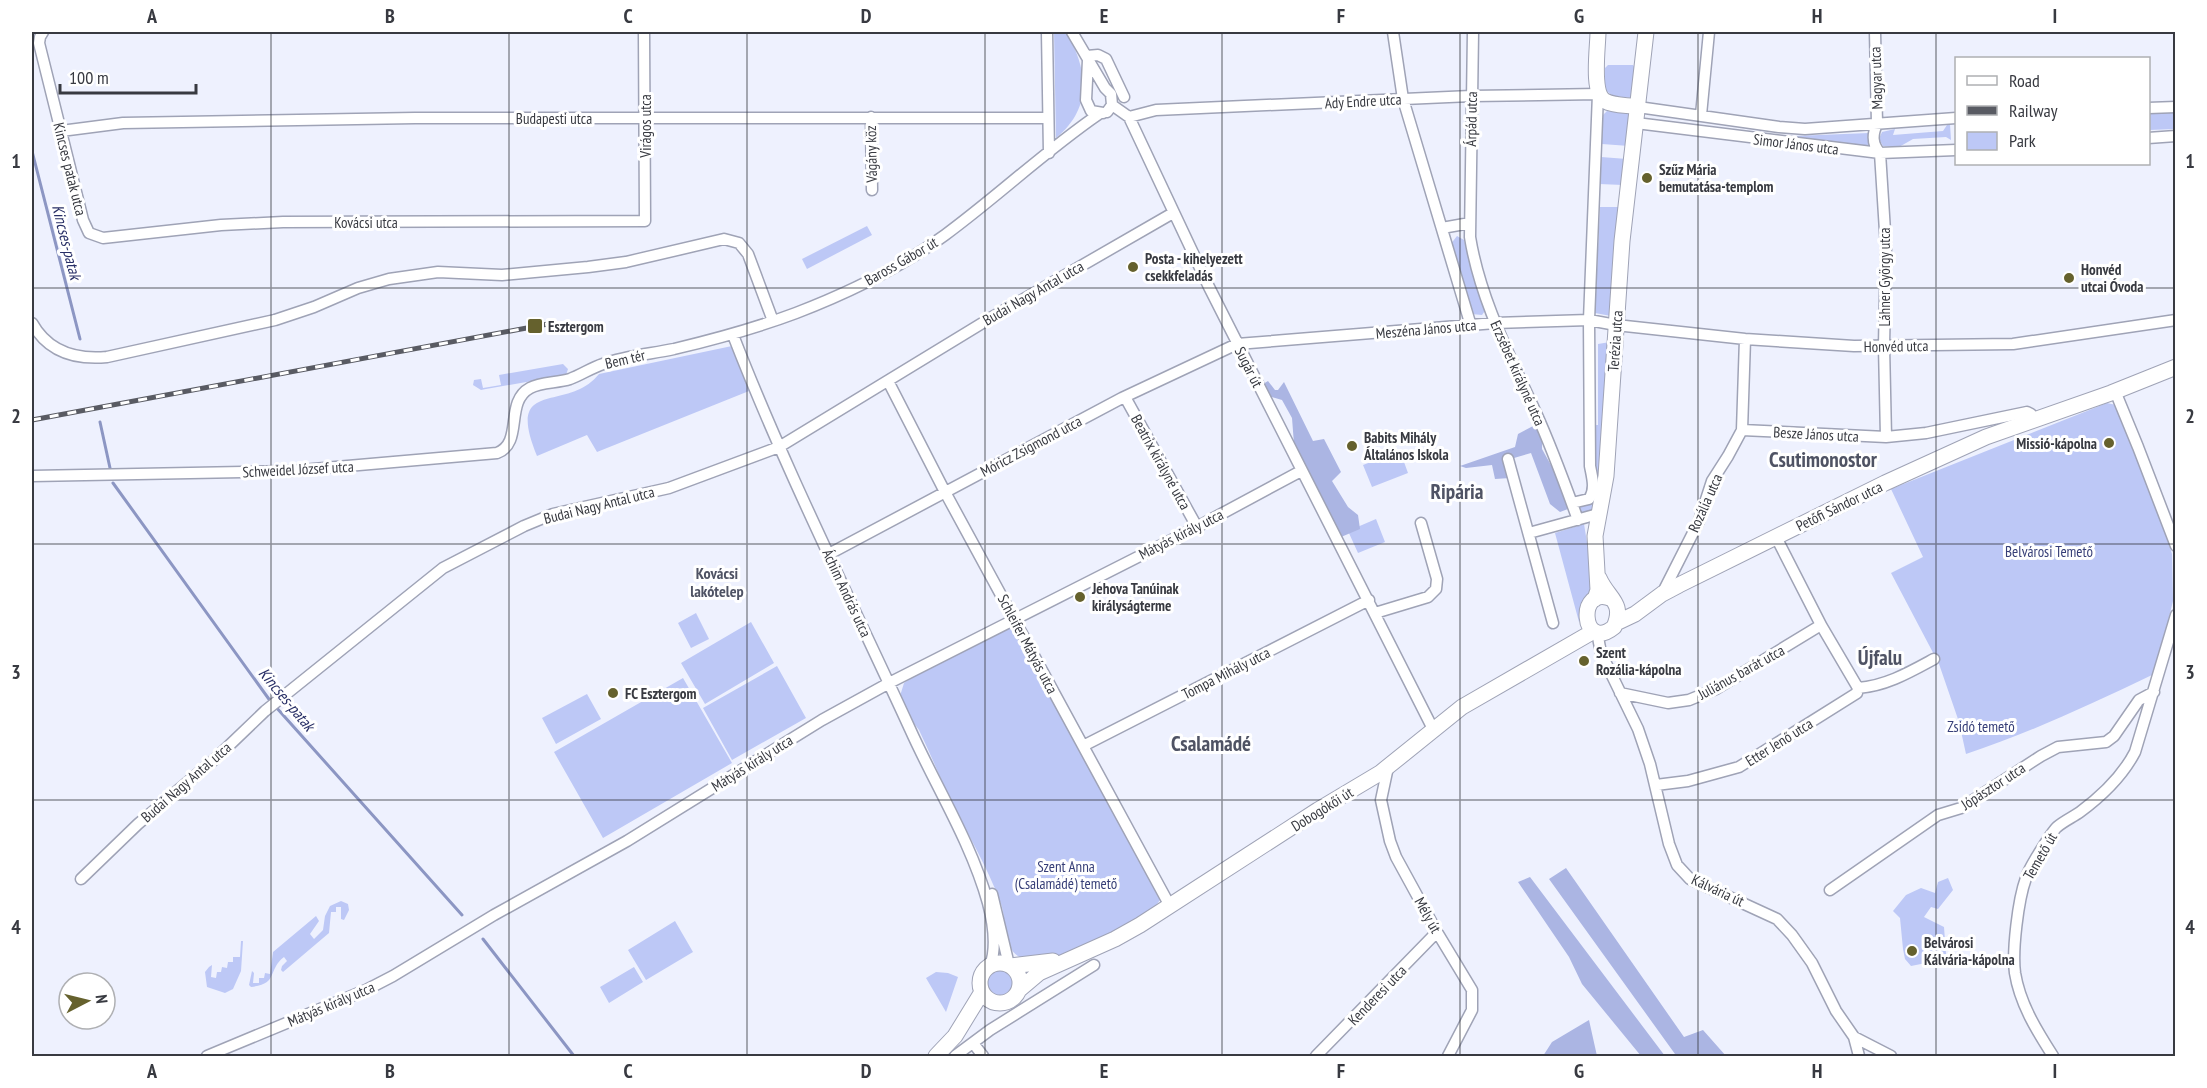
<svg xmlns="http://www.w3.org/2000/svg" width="2207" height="1088" font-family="'PT Sans Narrow',sans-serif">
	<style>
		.green { fill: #bdc8f6 }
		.forest { fill: #abb5e3 }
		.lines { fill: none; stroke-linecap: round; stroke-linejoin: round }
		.stream { stroke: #8c96c3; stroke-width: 3 }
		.street-casing { stroke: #9fa3b6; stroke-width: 13 }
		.secondary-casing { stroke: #9fa3b6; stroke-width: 17 }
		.street { stroke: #fff; stroke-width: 10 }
		.secondary { stroke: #fff; stroke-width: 15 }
		.rail-casing { stroke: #595b63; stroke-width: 5 }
		.rail { stroke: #fff; stroke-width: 3; stroke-dasharray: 9; stroke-linecap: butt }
		.grid { fill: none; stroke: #383a41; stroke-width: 1.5; stroke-opacity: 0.55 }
		.poi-dot { fill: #65612d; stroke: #fff; stroke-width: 2 }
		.labels { text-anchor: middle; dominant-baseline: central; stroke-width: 6; stroke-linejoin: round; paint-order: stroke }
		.street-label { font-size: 15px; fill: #383a41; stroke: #fff }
		.poi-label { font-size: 15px; font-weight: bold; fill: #383a41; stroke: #fff; text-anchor: start }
		.park-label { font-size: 15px; fill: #363e77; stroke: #fff }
		.water-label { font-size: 16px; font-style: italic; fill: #282f66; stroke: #fff }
		.neighbourhood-label { font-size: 16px; font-weight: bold; fill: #4f5364; stroke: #fff }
		.district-label { font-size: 21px; font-weight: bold; fill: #4f5364; stroke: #fff }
		.neatline { fill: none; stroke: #383a41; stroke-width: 2 }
		.grid-label { font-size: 20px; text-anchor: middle; font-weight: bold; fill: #383a41 }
	</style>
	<rect width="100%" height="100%" fill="#eef1fe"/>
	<path class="green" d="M1054,32H1066C1088,69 1093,108 1056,138Z
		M1608,65H1633L1636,69L1632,98L1613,96L1605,90V68Z
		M1607,111L1631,114L1629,146L1602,144L1600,138L1603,115Z
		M2175,111V129L2149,130V113Z
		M1950,124L1951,140L1946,137L1913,139L1899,147L1883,146L1879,139L1882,132L1895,129L1893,135L1943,131L1947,125Z
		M1869,133L1871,146L1794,137V136Z
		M1601,157L1627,159L1623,185L1599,184Z
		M1600,207H1623L1611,316L1595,313Z
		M867,226L872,235L807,269L802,259Z
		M1457,236L1464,240L1472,269L1487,308L1482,315L1471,314L1450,245Z
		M1610,342L1596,510L1581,513L1579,507L1590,500L1594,469L1595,425H1598V344Z
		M732,346L749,391L597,452L587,435L537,456C504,376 567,414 599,374Z
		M563,364L568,369L566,375L486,389L481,390L473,385L474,380L481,379L483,388L501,385L499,375Z
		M2107,403L2116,405L2164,528L2172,554L2173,601L2156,670L2152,675C2091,704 2030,733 1966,754L1959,722L1939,664L1891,573L1923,557L1891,489Z
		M1400,451L1408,473L1372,487L1363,465Z
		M1376,519L1385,542L1358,553L1348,531Z
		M1584,524L1595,591L1581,610L1579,622L1555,533Z
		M696,613L709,639L691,648L678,623Z
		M751,622L774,663L705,704L681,663Z
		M1011,624L1160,900C1148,919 1111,933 1091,942C1072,950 1046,964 1025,959C1002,954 1007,920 1001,904C987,865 965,830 947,793C938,772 929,751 919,730L913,722L900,696L904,683L926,668Z
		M777,666L806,718L732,760L703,708Z
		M683,678L732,763L603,838L554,752Z
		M587,694L601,719L556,744L542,718Z
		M1948,878L1953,890L1938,909L1931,907L1924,917L1944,927L1947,967L1926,963L1911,966L1905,959L1903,949L1900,918L1893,911L1906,895L1921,888L1935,893L1938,882Z
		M341,901L348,904L349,910L344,920L341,919V907H336V912H331L329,933L283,972L281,970L282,966L287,961L284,957C267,970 279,984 251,987L249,985L252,971L254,973L253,983H259V978H264L265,973L270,974L273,952L316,916L319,921L310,934L314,939L323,930L325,916L330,906Z
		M675,921L693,952L646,980L628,950Z
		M241,941H243L241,971L233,989L225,993L207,987L205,972L209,967L212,965L211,977L216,978L217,972H221L222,967L227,968L228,962H233V957H240Z
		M984 983a16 16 0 1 1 32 0a16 16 0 1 1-32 0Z
		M634,967L643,982L609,1003L600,987Z
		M936,972L948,973L958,977L946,1012L926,978Z"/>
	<path class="forest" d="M1268,381L1275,390H1278L1284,382L1313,441L1324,439L1341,472L1332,481L1348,507L1358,515L1360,529L1341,537L1294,444L1292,418L1282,400L1268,396L1263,384Z
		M1537,424L1542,438V449L1557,476L1568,509L1560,512L1550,504L1531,453L1514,458L1510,478L1495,479L1492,465L1466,468L1460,466L1515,447L1518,434Z
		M1566,868L1684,1037L1703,1030L1726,1056H1669L1675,1054L1549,879Z
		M1530,877L1665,1056H1641L1582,984L1569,957L1518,882Z
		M1589,1020L1597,1056H1543L1552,1042Z"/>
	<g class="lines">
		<path class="stream" d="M32,151L80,339
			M100,422L110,468
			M113,483L271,702
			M275,706L462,915
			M483,939L574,1056"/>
		<defs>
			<path id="street" d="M43,32L40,37L39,43L83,220L89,233L103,238L221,225L283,222L645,221L644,32
				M1047,32L1049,153
				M1072,32L1105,88L1111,94L1112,105L1107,112
				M1393,32L1403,99L1471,326
				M1473,32L1470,237C1480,299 1510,356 1536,413C1552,448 1565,484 1578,520
				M1875,32L1877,124C1872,135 1872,144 1880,153
				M1087,56L1098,55L1106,59L1124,97
				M1088,60L1086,100L1091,111L1103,113
				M1112,105L1129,117L1209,287L1434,731
				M1638,107L1779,127L1805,129L1956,118
				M2148,108L2176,107
				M1701,115L1709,32
				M871,117L872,190
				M1129,117L1156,110L1471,96L1598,94L1589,320L1590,466C1592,477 1596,489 1589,499L1572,503
				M1636,123L1880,153L1956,150
				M61,131L123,123L415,118H1048
				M2148,138L2176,136
				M1880,153L1886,247L1884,346L1886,437
				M1442,228L1470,223
				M32,323C48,352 75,360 107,357L275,320L314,307L358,288L389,279L438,272L502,275L588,267L626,262L724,239L739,243L748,254L773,321
				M733,335C785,469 850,598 910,729C936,787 971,842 988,903C993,922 997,947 990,966
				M888,381L945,492L1170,906
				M2115,391L2138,447L2176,546
				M1125,397L1197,527
				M1742,430L1886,437L1926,433L2027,412L2031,414L2034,420
				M1508,459L1553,623
				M32,476L290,471L497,453C524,443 504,402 530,388C541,382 557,383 570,379C581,375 591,368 603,364C626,356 650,354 674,349C716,339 756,328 796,313C848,293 900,268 945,235C998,196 1045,151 1099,114
				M1529,533L1598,514
				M829,554L1122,398L1237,344L1495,323L1589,320L1616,325L1745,339L1854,346L2013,344L2176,320
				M1662,594L1699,521L1712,481L1728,456L1742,430L1745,339
				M1375,613L1428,597L1436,589L1437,579L1421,523
				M1597,632L1601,653L1638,729L1650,764L1669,844L1677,865L1690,879L1777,919L1792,935L1812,963L1836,1011L1854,1037L1859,1056
				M1858,688C1886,686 1910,672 1934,659
				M1620,693L1668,703L1689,700L1716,689L1821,625
				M1083,746L1369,600
				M1388,767L1381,800L1390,841L1396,857L1437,932L1472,990V1010L1448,1056
				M1656,785L1688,781L1739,767L1857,693L1858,688L1821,625L1776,537
				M81,879L138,824L215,759L265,711L443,568L524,526L553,514L669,488L779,447L989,319L1173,213
				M1830,890L1938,815L1961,808L2041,756L2058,747L2106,742L2114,736L2139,700L2154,692
				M992,894L1009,965
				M1854,1037L1891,1056
				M973,1043L983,1056
				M207,1056L366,990L393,976L494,915L627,841L822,720L891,682L1197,527L1301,471
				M955,1056L990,1030L1094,965
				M1316,1056L1437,932
				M2053,1056C2037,1031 2020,1004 2015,973C2012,951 2018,900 2026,878C2028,869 2051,833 2057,827C2064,821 2073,817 2080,812C2103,795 2122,777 2135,752L2176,615"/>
			<path id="secondary" d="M1598,32C1598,47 1591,93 1605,101C1614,106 1628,105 1638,107
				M1599,578C1608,599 1625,602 1614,627C1581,654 1576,583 1612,599
				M1595,599L1598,590L1595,536L1606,476L1622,241L1646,32
				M1616,623L1635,614L1662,594L1679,585L1885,483L1986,437L2111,393L2176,367
				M980 983a20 20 0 1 1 40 0a20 20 0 1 1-40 0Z
				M1011,966L1053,961
				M1020,989L1039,973L1115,939L1140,925L1318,810L1380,773L1462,707L1594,631
				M936,1056L955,1036L982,992"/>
		</defs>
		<use href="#street" class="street-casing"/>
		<use href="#secondary" class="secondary-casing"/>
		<use href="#street" class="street"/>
		<use href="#secondary" class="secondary"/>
		<defs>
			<path id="rail" d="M32,420L548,324"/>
		</defs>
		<use href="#rail" class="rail-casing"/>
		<use href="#rail" class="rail"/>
	</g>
	<path class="grid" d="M271,32V1056M509,32V1056M747,32V1056M985,32V1056M1222,32V1056M1460,32V1056M1698,32V1056M1936,32V1056M32,288H2176M32,544H2176M32,800H2176"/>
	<g class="poi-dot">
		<circle cx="1647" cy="178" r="6"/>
		<circle cx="1133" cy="267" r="6"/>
		<circle cx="2069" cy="278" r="6"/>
		<rect x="527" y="318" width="16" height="16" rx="3"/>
		<circle cx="2109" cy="443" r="6"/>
		<circle cx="1352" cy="446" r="6"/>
		<circle cx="1080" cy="597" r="6"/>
		<circle cx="1584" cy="661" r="6"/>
		<circle cx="613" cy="693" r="6"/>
		<circle cx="1912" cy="951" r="6"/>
	</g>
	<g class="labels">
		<g class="street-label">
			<text transform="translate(1876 78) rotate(-92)">Magyar utca</text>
			<text transform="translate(1363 101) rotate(-3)">Ady Endre utca</text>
			<text x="554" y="118">Budapesti utca</text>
			<text transform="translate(1471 119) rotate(-89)">Árpád utca</text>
			<text transform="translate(645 126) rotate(-90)">Virágos utca</text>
			<text transform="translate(1796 144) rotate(7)">Simor János utca</text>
			<text transform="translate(871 154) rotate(-91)">Vágány köz</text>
			<text transform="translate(70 169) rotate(76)">Kincses patak utca</text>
			<text x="366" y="222">Kovácsi utca</text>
			<text transform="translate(901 261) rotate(-30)">Baross Gábor út</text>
			<text transform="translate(1884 277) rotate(-90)">Láhner György utca</text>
			<text transform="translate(1033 293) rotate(-30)">Budai Nagy Antal utca</text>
			<text transform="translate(1426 329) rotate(-5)">Meszéna János utca</text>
			<text transform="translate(1615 341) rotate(-86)">Terézia utca</text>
			<text transform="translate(1896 346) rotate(-1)">Honvéd utca</text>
			<text transform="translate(625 359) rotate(-13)">Bem tér</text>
			<text transform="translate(1249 367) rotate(63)">Sugár út</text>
			<text transform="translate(1518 373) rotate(66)">Erzsébet királyné utca</text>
			<text transform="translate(1816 434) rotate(3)">Besze János utca</text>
			<text transform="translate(1031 446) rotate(-28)">Móricz Zsigmond utca</text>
			<text transform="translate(1161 462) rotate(61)">Beatrix királyné utca</text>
			<text transform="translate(298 469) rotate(-3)">Schweidel József utca</text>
			<text transform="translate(1705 503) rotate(-66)">Rozália utca</text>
			<text transform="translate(599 505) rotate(-14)">Budai Nagy Antal utca</text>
			<text transform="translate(1839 506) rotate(-26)">Petőfi Sándor utca</text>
			<text transform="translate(1181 534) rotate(-27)">Mátyás király utca</text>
			<text transform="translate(847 593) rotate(65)">Áchim András utca</text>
			<text transform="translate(1028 644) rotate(62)">Schleifer Mátyás utca</text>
			<text transform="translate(1741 672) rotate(-29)">Juliánus barát utca</text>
			<text transform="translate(1226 673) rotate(-27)">Tompa Mihály utca</text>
			<text transform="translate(1779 742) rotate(-32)">Etter Jenő utca</text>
			<text transform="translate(752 763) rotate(-32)">Mátyás király utca</text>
			<text transform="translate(186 782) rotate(-41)">Budai Nagy Antal utca</text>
			<text transform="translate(1993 786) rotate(-33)">Jópásztor utca</text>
			<text transform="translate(1322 809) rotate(-32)">Dobogókői út</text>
			<text transform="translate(2040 856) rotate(-60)">Temető út</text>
			<text transform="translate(1718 890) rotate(25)">Kálvária út</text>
			<text transform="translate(1428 915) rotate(61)">Mély út</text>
			<text transform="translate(1377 995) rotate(-46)">Kenderesi utca</text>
			<text transform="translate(331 1004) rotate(-23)">Mátyás király utca</text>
		</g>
		<g class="poi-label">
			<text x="1659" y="169">Szűz Mária<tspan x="1659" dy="17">bemutatása-templom</tspan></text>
			<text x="1145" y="258">Posta - kihelyezett<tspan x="1145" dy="17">csekkfeladás</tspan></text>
			<text x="2081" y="269">Honvéd<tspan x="2081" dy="17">utcai Óvoda</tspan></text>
			<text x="548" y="326">Esztergom</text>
			<text x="1364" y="437">Babits Mihály<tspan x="1364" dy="17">Általános Iskola</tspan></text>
			<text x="2097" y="443" text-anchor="end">Missió-kápolna</text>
			<text x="1092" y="588">Jehova Tanúinak<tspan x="1092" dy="17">királyságterme</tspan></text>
			<text x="1596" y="652">Szent<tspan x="1596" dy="17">Rozália-kápolna</tspan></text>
			<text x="625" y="693">FC Esztergom</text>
			<text x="1924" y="942">Belvárosi<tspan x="1924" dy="17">Kálvária-kápolna</tspan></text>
		</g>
		<g class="park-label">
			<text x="2049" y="551">Belvárosi Temető</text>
			<text x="1981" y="726">Zsidó temető</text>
			<text x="1066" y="866">Szent Anna<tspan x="1066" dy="17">(Csalamádé) temető</tspan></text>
		</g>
		<g class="water-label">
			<text transform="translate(67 242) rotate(76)">Kincses-patak</text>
			<text transform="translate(287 699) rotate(50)">Kincses-patak</text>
		</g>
		<g class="neighbourhood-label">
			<text x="717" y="573">Kovácsi<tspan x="717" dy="18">lakótelep</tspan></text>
		</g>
		<g class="district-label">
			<text x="1823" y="459">Csutimonostor</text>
			<text x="1457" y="491">Ripária</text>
			<text x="1880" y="657">Újfalu</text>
			<text x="1211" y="743">Csalamádé</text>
		</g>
	</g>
	<rect width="2207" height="1088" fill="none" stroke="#ffffff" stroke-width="66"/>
	<rect x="1955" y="57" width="195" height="108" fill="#ffffff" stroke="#afb0b3" stroke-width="1.5"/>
	<rect x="1967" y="76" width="30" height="9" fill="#ffffff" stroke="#afb0b3" stroke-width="1.5"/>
	<text x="2009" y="87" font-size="18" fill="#383a41">Road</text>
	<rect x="1967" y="106" width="30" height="9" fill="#595b63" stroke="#afb0b3" stroke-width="1.5"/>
	<text x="2009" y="117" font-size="18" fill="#383a41">Railway</text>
	<rect x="1967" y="132" width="30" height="18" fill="#bdc8f6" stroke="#afb0b3" stroke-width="1.5"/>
	<text x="2009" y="147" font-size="18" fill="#383a41">Park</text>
	<g transform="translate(87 1001) rotate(83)"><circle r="28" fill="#ffffff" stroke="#afb0b3" stroke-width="1.5"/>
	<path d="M0-4.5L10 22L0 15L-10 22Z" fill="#65612d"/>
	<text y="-9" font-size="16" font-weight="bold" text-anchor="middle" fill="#383a41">N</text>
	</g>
	<path d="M60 84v9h136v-9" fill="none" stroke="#383a41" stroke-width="3"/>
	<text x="69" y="84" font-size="18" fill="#383a41" stroke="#ffffff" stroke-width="4.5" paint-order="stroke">100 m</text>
	<rect x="33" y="33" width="2141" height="1022" class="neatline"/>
	<g class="grid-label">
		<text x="152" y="23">A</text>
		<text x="390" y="23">B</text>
		<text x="628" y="23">C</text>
		<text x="866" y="23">D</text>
		<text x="1104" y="23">E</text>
		<text x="1341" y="23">F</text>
		<text x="1579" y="23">G</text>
		<text x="1817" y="23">H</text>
		<text x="2055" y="23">I</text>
		<text x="16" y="168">1</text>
		<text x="2190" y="168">1</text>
		<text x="16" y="423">2</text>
		<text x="2190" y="423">2</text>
		<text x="16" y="679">3</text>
		<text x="2190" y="679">3</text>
		<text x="16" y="934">4</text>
		<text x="2190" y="934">4</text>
		<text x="152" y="1078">A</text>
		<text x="390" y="1078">B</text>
		<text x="628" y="1078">C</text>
		<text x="866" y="1078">D</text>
		<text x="1104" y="1078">E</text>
		<text x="1341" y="1078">F</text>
		<text x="1579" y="1078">G</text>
		<text x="1817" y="1078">H</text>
		<text x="2055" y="1078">I</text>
	</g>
</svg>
